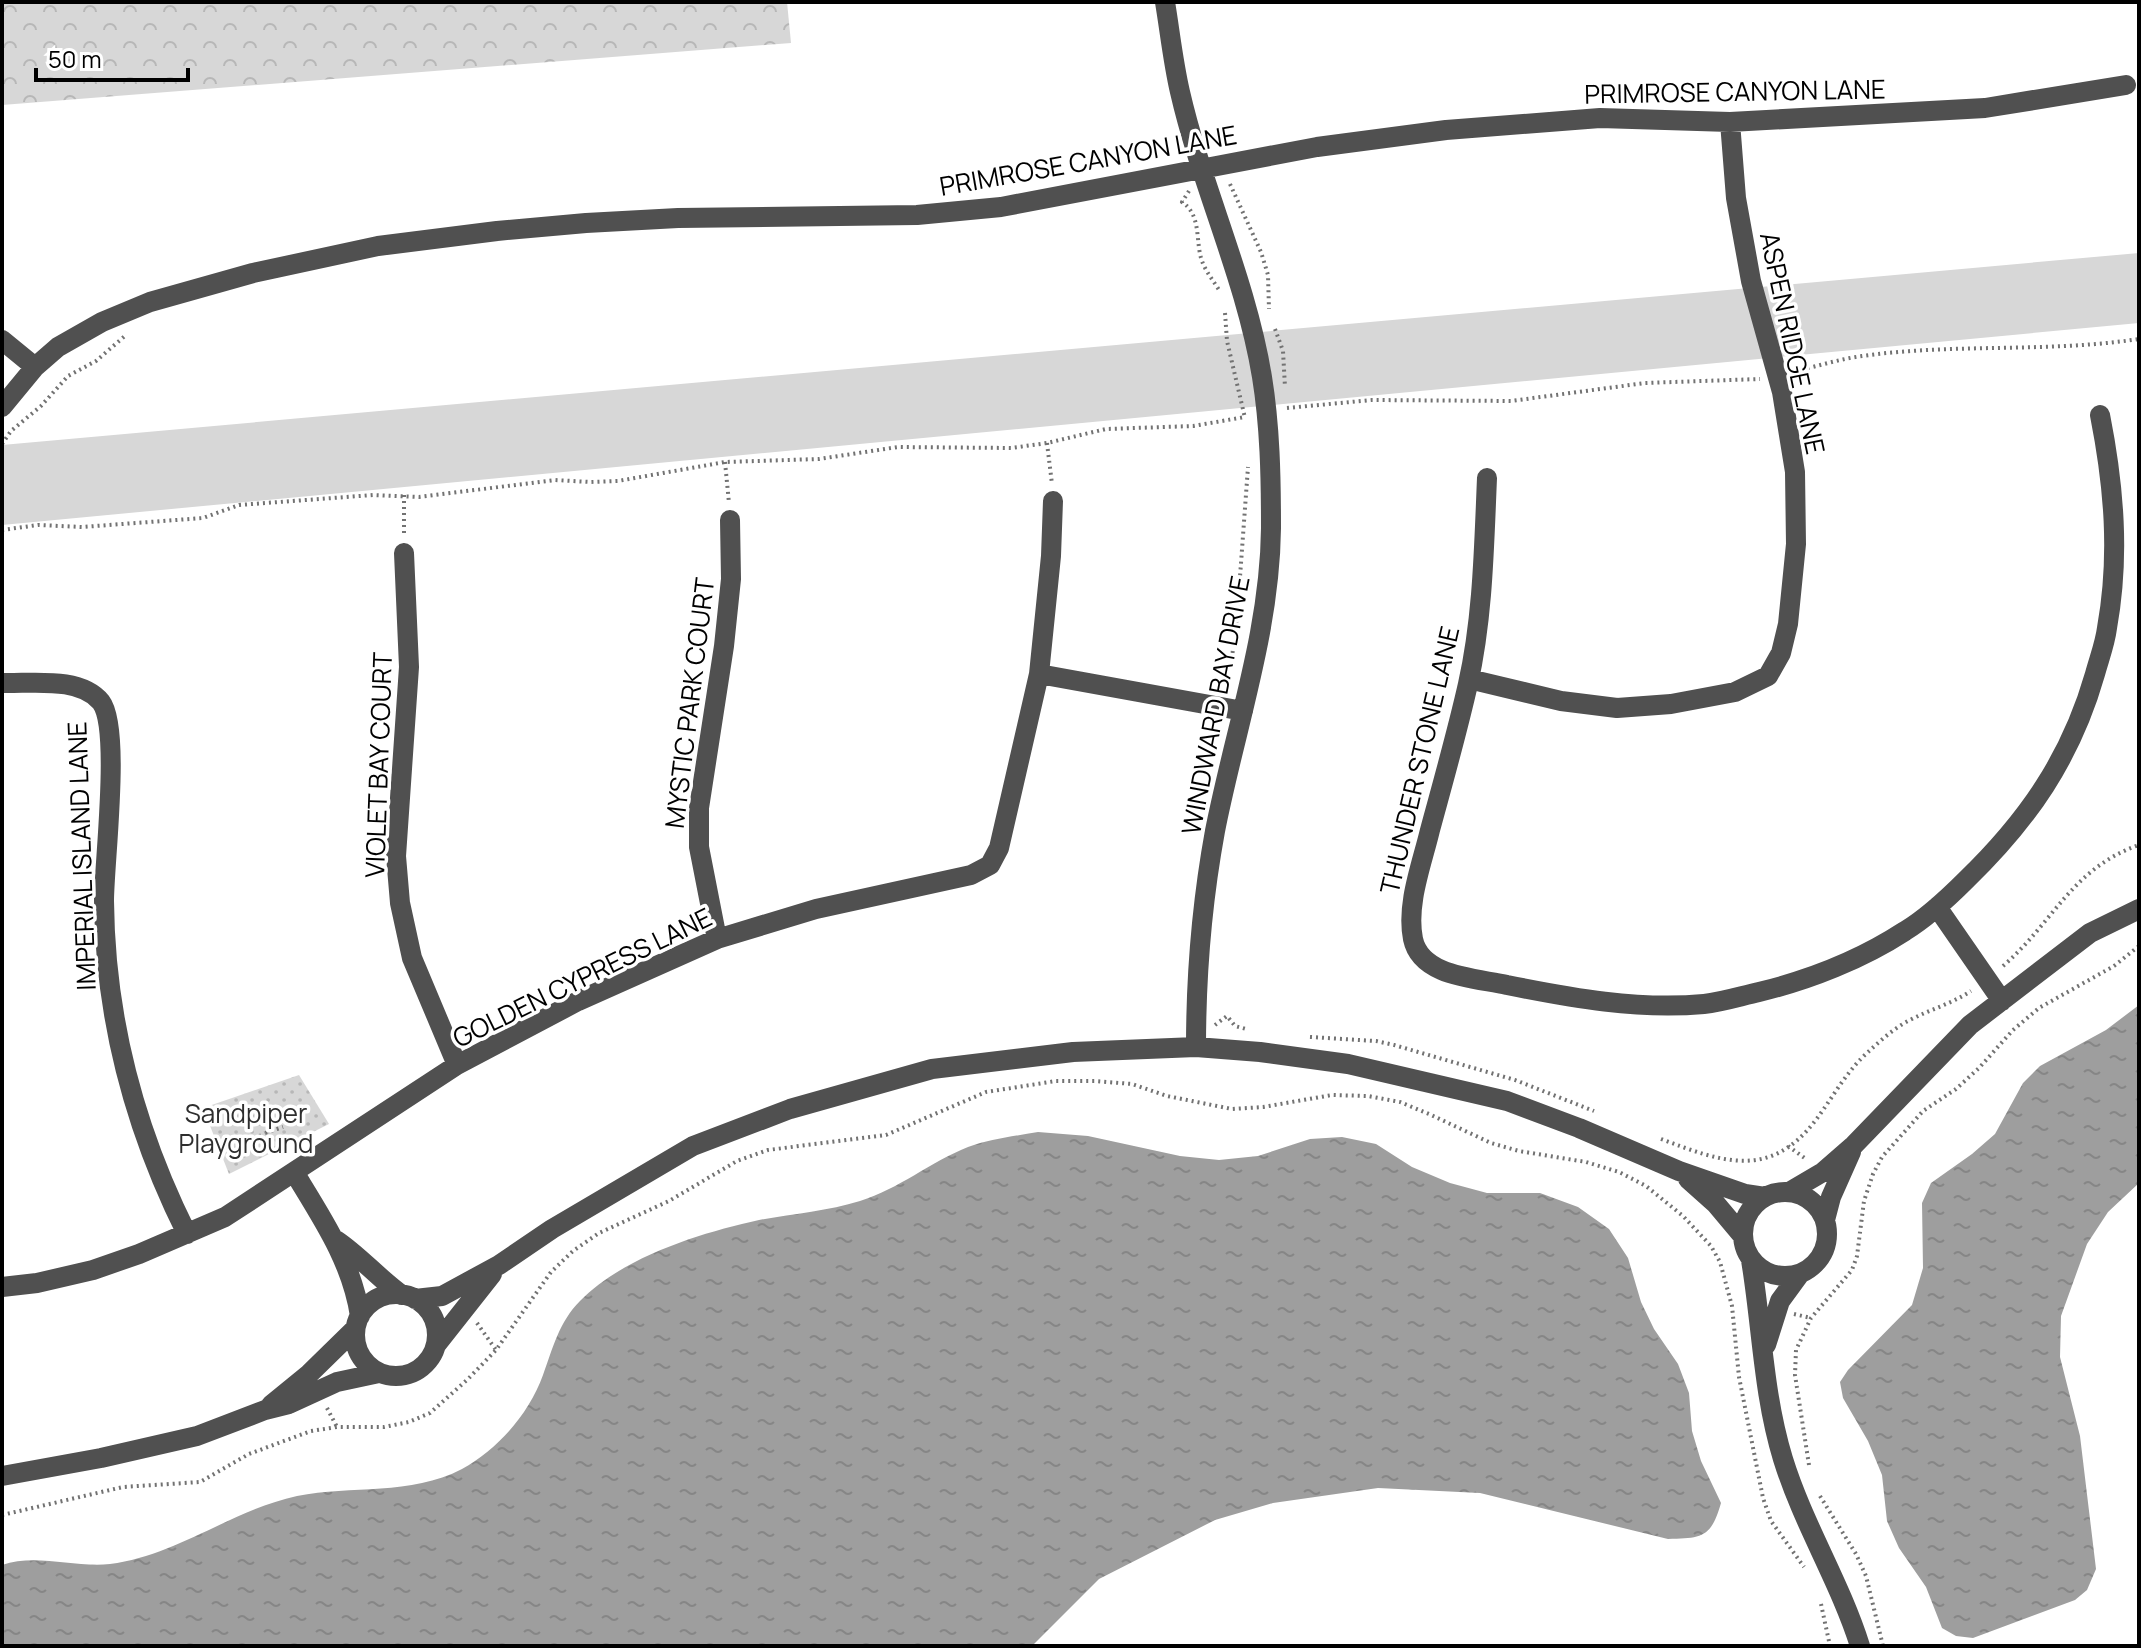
<svg xmlns="http://www.w3.org/2000/svg" width="2141" height="1648" font-family="Manrope,sans-serif">
	<style>
		.grass { fill: #d7d7d7 }
		.forest { fill: url(#forest-crowns) }
		.park { fill: url(#park-dots) }
		.water { fill: url(#water-ripples) }
		.lines { fill: none; stroke-linecap: round; stroke-linejoin: round }
		.path { stroke: #727272; stroke-width: 4; stroke-dasharray: 2 4; stroke-linecap: butt }
		.minor { stroke: #505050; stroke-width: 20 }
		.labels { text-anchor: middle; dominant-baseline: central; stroke-width: 7; stroke-linejoin: round; paint-order: stroke }
		.street-label { font-size: 26px; fill: #000; stroke: #fff }
		.park-label { font-size: 26px; fill: #2e2e2e; stroke: #fff }
	</style>
	<defs>
		<pattern id="forest-crowns" width="20" height="18" patternUnits="userSpaceOnUse" patternTransform="scale(2)"><rect width="20" height="18" fill="#d7d7d7"/><path d="M2 6a3 3 0 1 1 6 0M12 15a3 3 0 1 1 6 0" fill="none" stroke="#b7b7b7"/></pattern>
		<pattern id="park-dots" width="8" height="8" patternUnits="userSpaceOnUse" patternTransform="scale(2)"><rect width="8" height="8" fill="#d7d7d7"/><path d="M2 2h.1M6 6h.1" fill="none" stroke="#b7b7b7" stroke-width="1.8" stroke-linecap="round"/></pattern>
		<pattern id="water-ripples" width="26" height="14" patternUnits="userSpaceOnUse" patternTransform="scale(2)"><rect width="26" height="14" fill="#9e9e9e"/><path d="M2 4q2-2 4 0t4 0M15 11q2-2 4 0t4 0" fill="none" stroke="#868686"/></pattern>
	</defs>
	<rect width="100%" height="100%" fill="#fff"/>
	<path class="grass" d="M2139,253V323L2,525V445Z"/>
	<path class="forest" d="M2,2H787L791,43L2,105Z"/>
	<path class="park" d="M299,1075L329,1124L229,1174L203,1108Z"/>
	<path class="water" d="M2139,1005V1183L2108,1212L2087,1244L2061,1316L2060,1357L2080,1436L2096,1569L2087,1590L2075,1600L1973,1638L1956,1636L1942,1628L1926,1587L1899,1548L1887,1521L1882,1475L1868,1441L1843,1398L1840,1382L1848,1370L1912,1305L1923,1268L1922,1203L1931,1183L1972,1154L1995,1134L2023,1083L2040,1066L2106,1030Z
		M1038,1132L1088,1136L1180,1156L1219,1160L1258,1156L1310,1139L1342,1137L1376,1144L1412,1167L1450,1183L1487,1193H1540L1578,1207L1609,1229L1628,1258L1641,1302L1654,1329L1678,1364L1689,1393L1692,1431L1701,1461L1721,1503C1711,1538 1702,1538 1668,1539L1480,1493L1378,1488L1273,1503L1215,1520L1099,1579L1032,1646H2V1565C36,1553 75,1568 110,1564C176,1556 232,1510 297,1496C352,1485 410,1496 462,1469C498,1449 529,1414 543,1375C553,1348 559,1322 580,1301C623,1257 700,1233 759,1220C792,1214 828,1211 860,1201C899,1189 930,1162 968,1147C990,1139 1015,1136 1038,1132Z"/>
	<g class="lines">
		<path class="path" d="M1230,184L1261,252L1268,275L1269,309
			M1189,191L1182,202C1202,215 1195,242 1202,261C1206,272 1213,280 1219,290
			M1225,313L1227,341L1245,418
			M1275,329L1283,351L1285,387
			M1796,371C1818,366 1840,359 1862,356C1954,343 2047,353 2139,339
			M1287,408L1372,400L1511,401L1645,383L1760,379
			M1047,443L1052,484
			M2,444L11,431L41,406L68,376L96,361L126,335
			M725,462L729,503
			M2,530L38,525L82,527L203,518L239,505L373,495L419,497L555,480L590,482L618,481L725,462L819,459L898,447L1011,448L1047,443L1106,429L1193,426L1245,417
			M404,533V495
			M1231,665L1237,618L1248,467
			M2003,966C2053,923 2072,868 2139,845
			M1215,1025L1227,1016L1235,1026L1246,1029
			M1310,1037L1376,1041L1394,1045L1515,1080L1594,1111
			M1661,1139C1720,1161 1769,1181 1815,1121C1832,1099 1845,1073 1867,1053C1880,1041 1894,1028 1910,1020C1931,1009 1951,1004 1971,991
			M249,1142L265,1133
			M1788,1146L1806,1159
			M276,1154L265,1133L283,1127
			M1794,1314L1811,1318
			M477,1323L496,1350
			M327,1408L337,1427
			M1809,1465L1795,1375L1796,1350L1811,1318L1852,1270L1857,1256L1864,1201L1873,1174L1882,1157L1923,1111L1956,1089L1979,1068L2013,1030L2039,1008L2114,966L2139,946
			M1820,1496L1856,1554L1866,1576L1883,1646
			M2,1515L123,1487L200,1482L249,1454L311,1431L337,1427H384L409,1422L430,1413L468,1379L496,1350L551,1272L573,1251L599,1233L669,1201L737,1161L768,1150L886,1135L986,1092L1056,1081H1095L1132,1084L1167,1096L1232,1109L1263,1107L1332,1095L1368,1096L1400,1102L1429,1114L1491,1143L1519,1151L1586,1162L1619,1172L1646,1186L1683,1216L1711,1246L1720,1262L1732,1306L1739,1377L1763,1498L1771,1521L1804,1567
			M1821,1604L1830,1646"/>
		<path class="minor" d="M1165,2C1170,32 1173,62 1180,92C1202,188 1246,279 1262,377C1270,426 1271,477 1271,528C1270,632 1235,729 1215,831C1202,902 1196,975 1196,1047
			M2,340L35,367
			M2,407L35,367L58,347L102,322L150,302L253,273L378,246L497,231L586,223L678,218L917,215L1001,207L1317,147L1446,130L1600,118L1730,122L1985,108L2126,85
			M1487,478C1484,547 1483,617 1468,684C1457,733 1443,782 1430,830C1422,864 1406,904 1413,939C1421,977 1476,978 1507,985C1572,998 1637,1010 1704,1004C1722,1002 1741,996 1759,992C1809,980 1862,959 1905,931C1928,917 1947,899 1966,880C2028,820 2071,758 2095,674C2099,659 2105,644 2107,628C2120,556 2114,486 2100,415
			M404,553L409,667L396,856L400,903L412,958L457,1065
			M1039,674L1243,711
			M1469,679L1561,701L1617,708L1671,704L1735,692L1768,676L1781,653L1788,624L1796,544L1795,472L1782,392L1751,281L1736,198L1730,122
			M2,683C31,684 80,676 101,702C121,728 104,863 104,901C105,1018 135,1130 187,1234
			M1937,907L2002,1001
			M717,939L699,847V808L724,646L731,579L730,520
			M294,1172C322,1218 352,1262 360,1316
			M1688,1179L1716,1204L1742,1235
			M1743 1234a42 42 0 1 1 84 0a42 42 0 1 1-84 0Z
			M1789,1192L1823,1172L1854,1145L1970,1025L2090,933L2139,909
			M1825,1220L1831,1197L1851,1152
			M336,1240C360,1256 378,1278 402,1295
			M1751,1260C1762,1326 1763,1394 1783,1459C1803,1524 1840,1582 1860,1646
			M2,1287L37,1283L93,1270L139,1254L225,1217L457,1065L578,1001L717,939L816,909L971,875L990,865L999,848L1039,674L1051,556L1053,501
			M355 1335a41 41 0 1 1 82 0a41 41 0 1 1-82 0Z
			M415,1299L442,1296L499,1265L552,1229L693,1146L790,1109L932,1069L1073,1052L1196,1047L1260,1052L1348,1064L1507,1101L1579,1128L1679,1171L1745,1194L1765,1197
			M436,1345L492,1274
			M1766,1345L1780,1301L1799,1275
			M271,1405L309,1374L355,1329
			M2,1476L101,1458L197,1436L265,1410L289,1404L337,1382L379,1373"/>
	</g>
	<g class="labels">
		<g class="street-label">
			<text transform="translate(1735 91) rotate(-1)">PRIMROSE CANYON LANE</text>
			<text transform="translate(1088 160) rotate(-10)">PRIMROSE CANYON LANE</text>
			<text transform="translate(1793 343) rotate(78)">ASPEN RIDGE LANE</text>
			<text transform="translate(689 703) rotate(-83)">MYSTIC PARK COURT</text>
			<text transform="translate(1215 705) rotate(-79)">WINDWARD BAY DRIVE</text>
			<text transform="translate(1419 760) rotate(-77)">THUNDER STONE LANE</text>
			<text transform="translate(378 765) rotate(-88)">VIOLET BAY COURT</text>
			<text transform="translate(81 856) rotate(-92)">IMPERIAL ISLAND LANE</text>
			<text transform="translate(582 977) rotate(-26)">GOLDEN CYPRESS LANE</text>
		</g>
		<g class="park-label">
			<text x="246" y="1113">Sandpiper<tspan x="246" dy="30">Playground</tspan></text>
		</g>
	</g>
	<rect width="2141" height="1648" fill="none" stroke="#000000" stroke-width="8"/>
	<path d="M36 68v12h152v-12" fill="none" stroke="#000000" stroke-width="4"/>
	<text x="48" y="68" font-size="24" fill="#000000" stroke="#ffffff" stroke-width="6" paint-order="stroke">50 m</text>
</svg>
